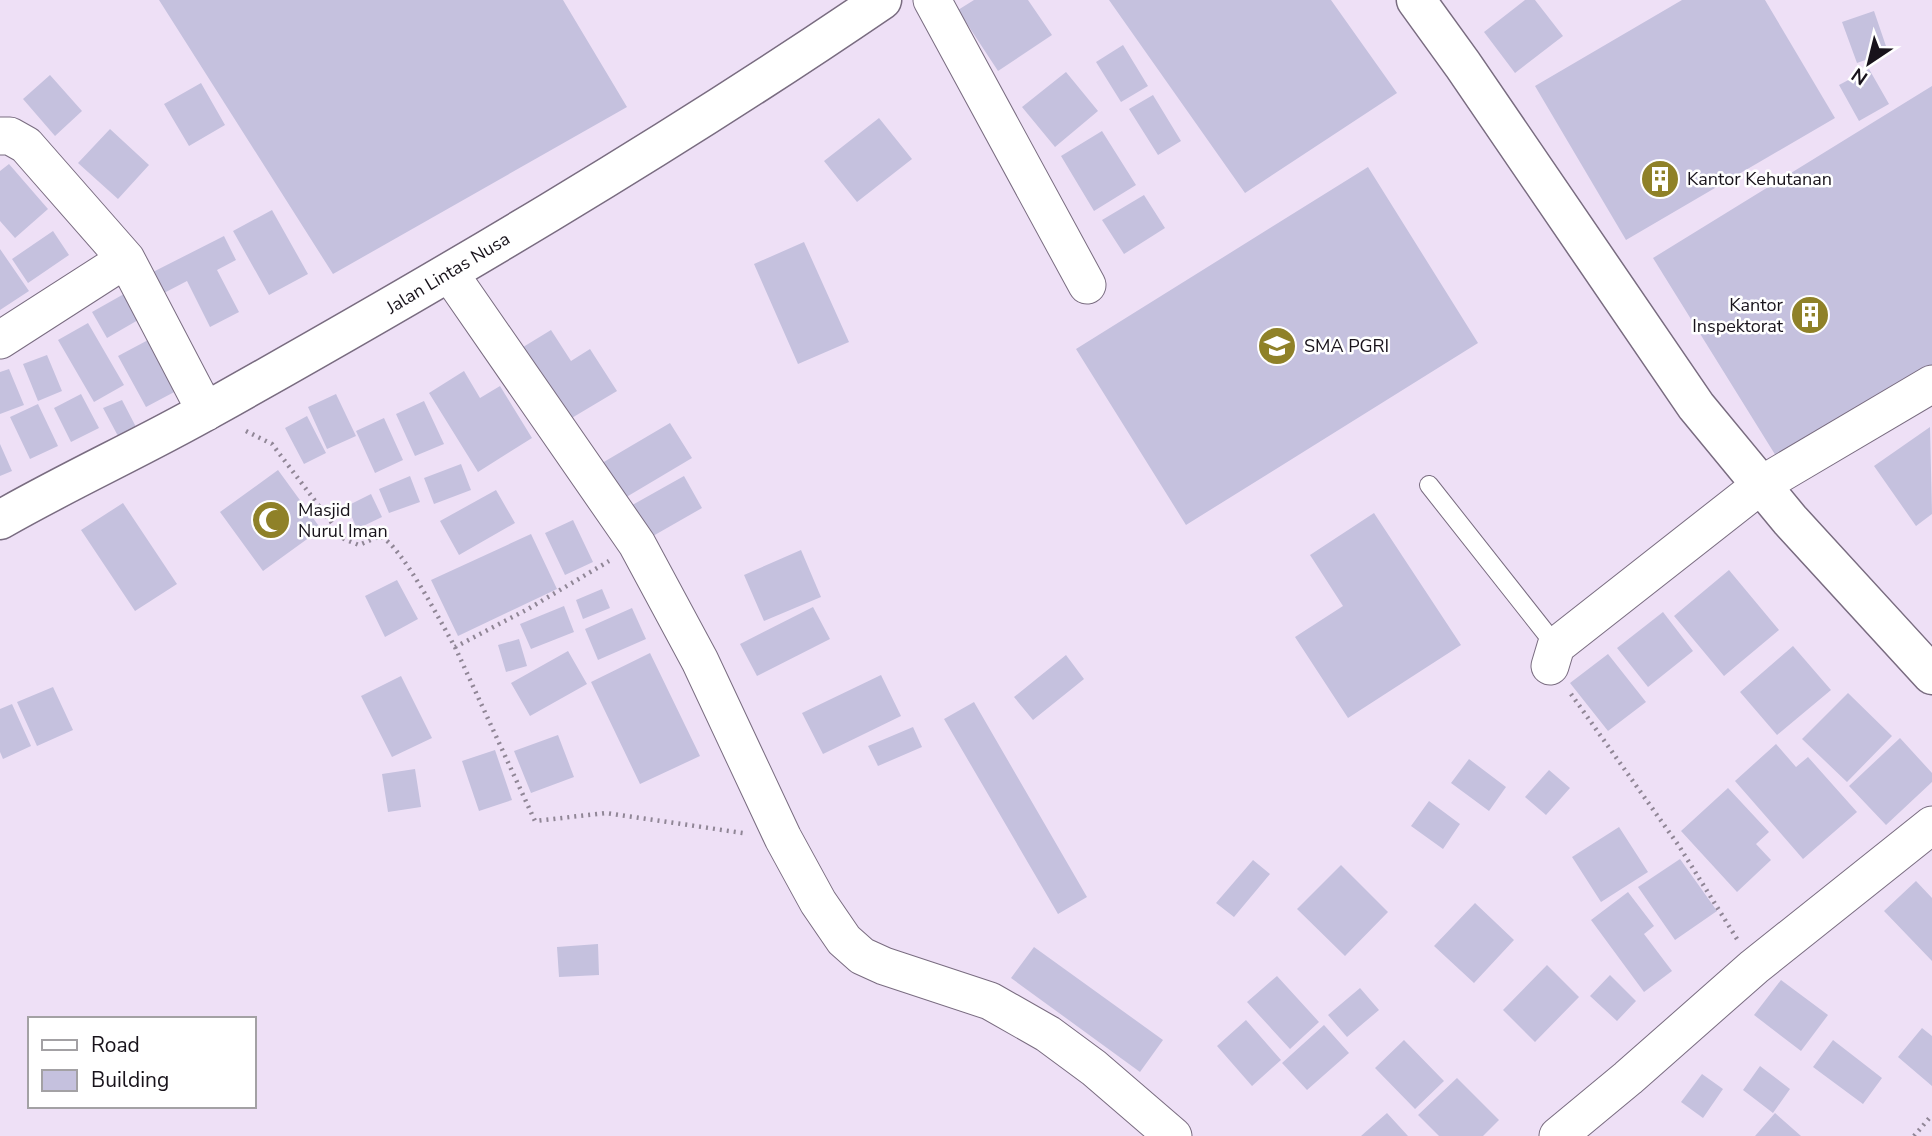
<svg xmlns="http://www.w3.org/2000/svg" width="1932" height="1136" font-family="'Nunito Sans',sans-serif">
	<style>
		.building { fill: #c5c1de }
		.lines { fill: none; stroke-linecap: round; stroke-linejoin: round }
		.lane-casing { stroke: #796c80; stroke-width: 20 }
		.street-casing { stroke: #796c80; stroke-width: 39 }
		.highway-casing { stroke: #796c80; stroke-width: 41 }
		.path { stroke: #908696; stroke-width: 4.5; stroke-dasharray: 2 5; stroke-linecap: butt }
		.lane { stroke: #fff; stroke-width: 18 }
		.street { stroke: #fff; stroke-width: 37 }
		.highway { stroke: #fff; stroke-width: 38 }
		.labels { text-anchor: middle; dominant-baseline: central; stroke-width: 5; stroke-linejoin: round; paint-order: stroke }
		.poi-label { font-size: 18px; fill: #18131b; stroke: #fff; text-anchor: start }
		.street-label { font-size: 18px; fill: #18131b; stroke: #fff }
	</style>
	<rect width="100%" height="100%" fill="#eee0f6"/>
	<path class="building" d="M159,0H563L627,107L333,274Z
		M974,0H1028L1052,35L998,71L958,10Z
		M1109,0H1331L1397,93L1245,193Z
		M1525,0H1535L1563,36L1515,73L1484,32Z
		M1682,0H1765L1835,118L1626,240L1535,86Z
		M1874,11L1888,52L1857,63L1842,22Z
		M1123,45L1148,86L1121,102L1096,62Z
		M1869,69L1889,104L1859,121L1839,85Z
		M1066,72L1098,111L1055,147L1022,107Z
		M50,75L82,111L55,136L23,99Z
		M201,83L225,125L189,146L164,104Z
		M1932,86V371L1781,464L1653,258Z
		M1153,95L1181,141L1158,155L1129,109Z
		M879,118L912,159L857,202L824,161Z
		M110,129L149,165L118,199L78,163Z
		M1102,131L1136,185L1094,211L1061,156Z
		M9,164L48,209L15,238L0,221V171Z
		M1368,167L1478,343L1186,525L1076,349Z
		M1144,195L1165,228L1124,254L1102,220Z
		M272,210L308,274L269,295L233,231Z
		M53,231L69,255L28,283L12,259Z
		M224,236L236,260L217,270L239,312L210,327L187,281L162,294L151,273Z
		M804,242L849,342L798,364L754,264Z
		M0,249L29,291L0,310Z
		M131,290L145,316L107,338L92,312Z
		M88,323L124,385L94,402L58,340Z
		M551,330L571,361L590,349L617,391L560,425L515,352Z
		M150,339L178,390L146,407L118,356Z
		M47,355L62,391L38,401L23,364Z
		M9,369L24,405L0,414V372Z
		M464,371L480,398L500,386L532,438L478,472L429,393Z
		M81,394L99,428L71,442L54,408Z
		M336,394L356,436L327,449L308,407Z
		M122,400L136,427L118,436L103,408Z
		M424,401L444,444L415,456L396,414Z
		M38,404L58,446L30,459L10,417Z
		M307,416L326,453L304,464L285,428Z
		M384,418L403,460L375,473L356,431Z
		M670,423L692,458L618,502L597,466Z
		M1930,427L1932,514L1916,526L1874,466Z
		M0,444L12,471L0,476Z
		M461,464L471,490L434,504L424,478Z
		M278,470L321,529L263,571L220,512Z
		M410,476L420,502L389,513L379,489Z
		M684,476L702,508L646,540L627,508Z
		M496,490L515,523L459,555L440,521Z
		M371,494L382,517L357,529L347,506Z
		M123,503L177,584L135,611L81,530Z
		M1374,513L1461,645L1348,718L1295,637L1343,606L1310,555Z
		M573,520L593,562L565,575L545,533Z
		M531,534L557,589L458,636L431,580Z
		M801,550L821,597L764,621L744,575Z
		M1729,570L1779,630L1724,676L1674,616Z
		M397,580L418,619L385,637L365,596Z
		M602,589L610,608L583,619L576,600Z
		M564,606L574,632L531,649L520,624Z
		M813,607L830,639L757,676L740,644Z
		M632,608L646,639L598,660L585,629Z
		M1663,612L1693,651L1648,687L1617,648Z
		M519,639L527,666L506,672L498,645Z
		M1793,646L1831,690L1777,735L1740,692Z
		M568,651L587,684L530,716L511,683Z
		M650,653L700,756L640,784L591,682Z
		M1608,654L1646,702L1608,731L1570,683Z
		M1066,655L1084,679L1033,720L1014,697Z
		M881,675L901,716L823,754L802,713Z
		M401,676L432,738L392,757L361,696Z
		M53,687L73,730L37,746L17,702Z
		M1848,693L1892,736L1847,782L1802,739Z
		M974,702L1087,897L1058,914L944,719Z
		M12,704L31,746L3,759L0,752V709Z
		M913,727L922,747L878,766L868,746Z
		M558,735L574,777L531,793L514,751Z
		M1900,738L1932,773V782L1886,825L1849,786Z
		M1776,744L1796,767L1808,757L1857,812L1803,859L1735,781Z
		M495,750L512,800L479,811L462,761Z
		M1469,759L1506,787L1489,811L1451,783Z
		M415,769L421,807L388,812L382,774Z
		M1549,770L1570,788L1546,815L1525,797Z
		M1728,788L1769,832L1756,844L1771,860L1737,892L1681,831Z
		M1429,801L1460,824L1443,849L1411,826Z
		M1619,827L1648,872L1601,902L1572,857Z
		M1680,859L1717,911L1675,940L1638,887Z
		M1253,860L1270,874L1234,917L1216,903Z
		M1341,865L1388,912L1345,956L1297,909Z
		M1916,881L1932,898V961L1884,911Z
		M1628,892L1654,926L1644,934L1672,971L1644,992L1591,920Z
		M1475,903L1514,940L1474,983L1434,946Z
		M598,944L599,975L559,977L557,947Z
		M1034,947L1163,1040L1140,1072L1011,978Z
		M1547,965L1579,997L1535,1042L1503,1010Z
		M1610,975L1636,1001L1617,1021L1590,996Z
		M1277,976L1319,1022L1290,1049L1247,1002Z
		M1781,980L1828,1015L1801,1051L1754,1015Z
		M1360,988L1379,1010L1347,1037L1328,1015Z
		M1246,1020L1281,1060L1252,1086L1217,1046Z
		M1324,1025L1349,1053L1307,1090L1282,1063Z
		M1922,1028L1932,1036V1086L1898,1057Z
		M1404,1040L1444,1081L1415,1109L1375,1068Z
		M1833,1040L1882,1078L1863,1104L1813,1067Z
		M1760,1066L1790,1089L1773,1113L1743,1090Z
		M1702,1074L1723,1089L1703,1118L1681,1102Z
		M1457,1078L1499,1120L1483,1136H1439L1418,1115Z
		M1387,1113L1408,1136H1361Z
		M1775,1113L1801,1136H1755Z"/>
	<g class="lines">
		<defs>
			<path id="lane" d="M1429,485L1556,646"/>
			<path id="street" d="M932,0L1087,285
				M0,136H10L26,145L126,259L206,412
				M450,274L637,544L700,661L783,838L818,902L844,940L862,956L884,966L990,1001L1048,1034L1094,1068L1173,1136
				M0,340L126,259
				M1550,666L1556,646L1761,485L1932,384
				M1558,1136L1628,1078L1754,967L1932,825"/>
			<path id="highway" d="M1416,0L1463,65L1696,406L1790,520L1932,675
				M0,520C68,481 141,448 210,409C438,281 665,148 882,0"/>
		</defs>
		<use href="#lane" class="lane-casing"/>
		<use href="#street" class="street-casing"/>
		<use href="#highway" class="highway-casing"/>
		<path class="path" d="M246,431L272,444L344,539L359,545L380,536C402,546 441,623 455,647L528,609L609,561
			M455,647L535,821L606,813L743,833
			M1571,694L1679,846L1737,939
			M1914,1136L1932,1115"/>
		<use href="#lane" class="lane"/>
		<use href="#street" class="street"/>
		<use href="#highway" class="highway"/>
	</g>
	<defs>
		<symbol id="building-disc" viewBox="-11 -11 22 22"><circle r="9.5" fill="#8f8128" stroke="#fff"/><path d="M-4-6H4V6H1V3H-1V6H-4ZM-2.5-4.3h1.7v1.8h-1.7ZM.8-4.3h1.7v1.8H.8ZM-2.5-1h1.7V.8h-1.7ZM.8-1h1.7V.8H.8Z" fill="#fff"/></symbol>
		<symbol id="school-disc" viewBox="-11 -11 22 22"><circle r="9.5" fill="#8f8128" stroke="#fff"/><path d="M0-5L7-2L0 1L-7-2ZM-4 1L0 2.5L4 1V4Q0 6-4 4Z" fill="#fff"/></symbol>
		<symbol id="mosque-disc" viewBox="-11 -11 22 22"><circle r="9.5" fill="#8f8128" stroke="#fff"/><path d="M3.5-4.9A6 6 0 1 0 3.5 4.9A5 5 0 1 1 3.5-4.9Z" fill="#fff"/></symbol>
	</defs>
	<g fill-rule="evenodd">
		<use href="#building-disc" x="1638" y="157" width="44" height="44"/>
		<use href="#building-disc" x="1788" y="293" width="44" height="44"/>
		<use href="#school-disc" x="1255" y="324" width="44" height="44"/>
		<use href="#mosque-disc" x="249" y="498" width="44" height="44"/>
	</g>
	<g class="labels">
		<g class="poi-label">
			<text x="1687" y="179">Kantor Kehutanan</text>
			<text x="1783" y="305" text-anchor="end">Kantor<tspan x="1783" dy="21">Inspektorat</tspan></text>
			<text x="1304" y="346">SMA PGRI</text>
			<text x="298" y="510">Masjid<tspan x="298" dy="21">Nurul Iman</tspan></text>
		</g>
		<g class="street-label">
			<text transform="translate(448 273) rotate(-31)">Jalan Lintas Nusa</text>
		</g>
	</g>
	<rect x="28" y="1017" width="228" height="91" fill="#ffffff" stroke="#a3a1a4" stroke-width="2"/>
	<rect x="42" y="1040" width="35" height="10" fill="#ffffff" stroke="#a3a1a4" stroke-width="2"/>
	<text x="91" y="1052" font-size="21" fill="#18131b">Road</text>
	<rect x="42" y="1070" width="35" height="21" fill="#c5c1de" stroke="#a3a1a4" stroke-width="2"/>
	<text x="91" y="1087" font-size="21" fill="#18131b">Building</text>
	<g transform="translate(1869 63) rotate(215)" stroke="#ffffff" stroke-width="5" paint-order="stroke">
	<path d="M0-5L12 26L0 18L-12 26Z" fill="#18131b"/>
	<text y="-10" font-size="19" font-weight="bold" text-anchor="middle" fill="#18131b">N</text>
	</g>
</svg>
